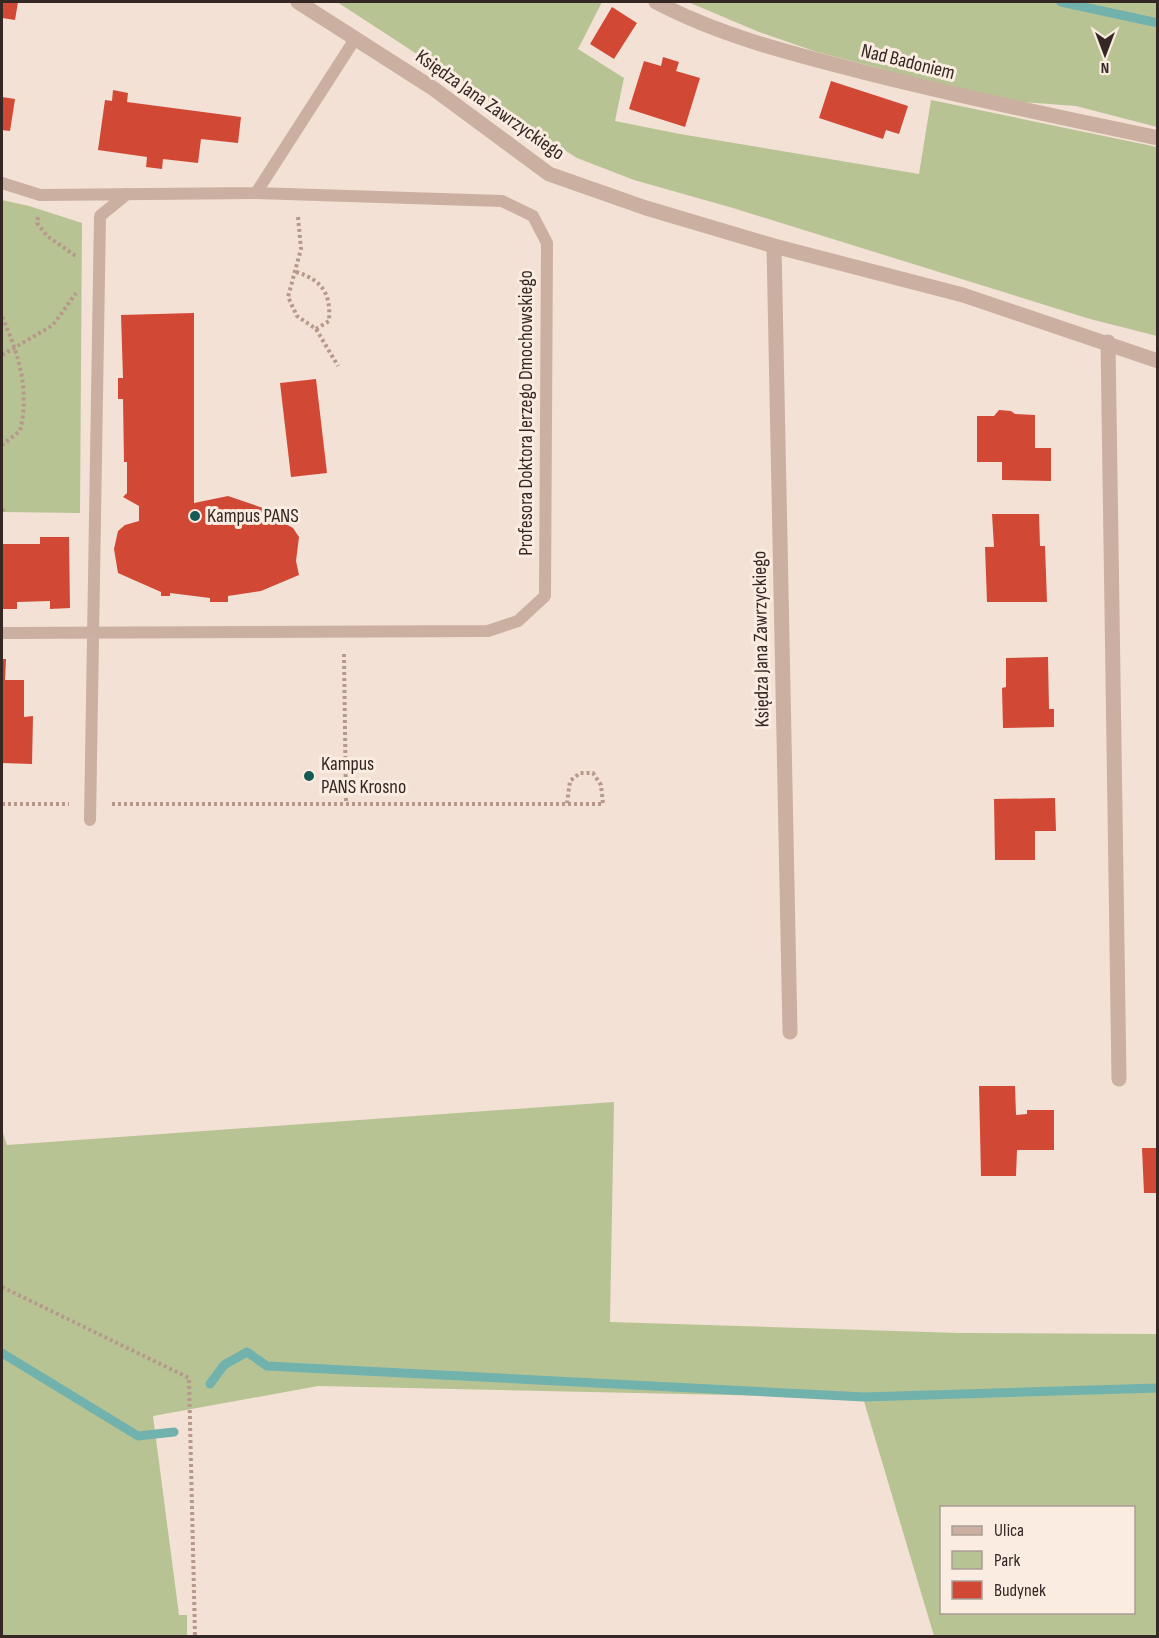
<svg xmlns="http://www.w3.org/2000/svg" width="1159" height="1638" font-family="'Sofia Sans Condensed',sans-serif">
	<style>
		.green { fill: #b8c394; fill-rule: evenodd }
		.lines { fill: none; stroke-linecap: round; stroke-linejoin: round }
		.stream { stroke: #72b2ad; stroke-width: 9 }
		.building { fill: #d14835 }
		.path { stroke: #b7998b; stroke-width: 4; stroke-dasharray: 3 3; stroke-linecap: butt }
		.service { stroke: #cbafa1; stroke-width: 12 }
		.minor { stroke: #cbafa1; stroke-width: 15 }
		.poi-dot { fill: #175956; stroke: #faece1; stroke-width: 2 }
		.labels { text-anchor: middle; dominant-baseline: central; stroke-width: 6; stroke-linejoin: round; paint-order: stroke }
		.street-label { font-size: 20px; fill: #352724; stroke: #faece1 }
		.poi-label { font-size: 20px; fill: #352724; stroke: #faece1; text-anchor: start }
	</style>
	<rect width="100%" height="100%" fill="#f3e1d5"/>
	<path class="green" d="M337,2H602L578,49L624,78L615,121L680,134L919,174L931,100L1157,147V336L1090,319L733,208L634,180L577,158Z
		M688,2H1157V127L1076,106L1022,102L945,86L814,51L759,32Z
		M2,200L29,206L82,223L80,513L2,512Z
		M614,1102L610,1322L959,1333L1157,1334V1636H934L863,1398L318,1386L153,1416L179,1615H187V1636H2V1130L7,1145ZM942,1508H1134V1612H942Z"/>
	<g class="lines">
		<path class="stream" d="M1061,2L1158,23
			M2,1353L138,1436L174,1432
			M210,1384L224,1365L247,1352L267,1366L864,1397L1158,1388"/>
	</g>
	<path class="building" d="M2,2H18L15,20L2,18Z
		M612,7L637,23L614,59L590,44Z
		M663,57L679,62L676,71L700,78L685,127L629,109L644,61L661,66Z
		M831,81L908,106L899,134L886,130L883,139L819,118Z
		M113,90L128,93L127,102L241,117L238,143L201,139L198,163L163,159L162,169L146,167L147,157L98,150L105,100L112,101Z
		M2,97L15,99L10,131L2,130Z
		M194,313V503L228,496L266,509L283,508L284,523L293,528L299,537L296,561L299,575L261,591L228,596V602H210V598L170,593V596H161V592L118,573L114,549L118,531L125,525L139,521V506L123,497L127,493V462H124L123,399H118V378H123L121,315Z
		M316,379L327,473L291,477L280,383Z
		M999,410L1011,411L1015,414L1035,415V448H1051V481L1002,480V462H977V416H994Z
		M992,514H1039L1040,546H1045L1047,602H987L985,547H994Z
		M40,537H69L70,608L50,609V601L17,602V609H2V544H40Z
		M1048,657L1049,709H1054V727L1003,728L1002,688L1006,687V658Z
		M2,659H6L5,680H24V717L33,716L32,764L2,763Z
		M1055,798L1056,831H1035V860H995L994,799Z
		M979,1086H1015L1016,1115L1027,1114V1110H1054V1150H1017L1016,1176H981Z
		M1142,1148H1158V1193H1144Z"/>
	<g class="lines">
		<path class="path" d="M38,217L37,223L47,236L77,257
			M298,217L301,249L288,297L297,316L316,329L338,366
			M296,272C322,280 331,293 329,321L316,329
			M2,317C19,354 30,391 20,431L2,445
			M2,355L53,325L76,293
			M2,509L4,512
			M344,654L346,803
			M2,804H69
			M112,804H603L601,785L593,773H580L570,781L567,803
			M2,1287L189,1378L195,1636"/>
		<path class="service" d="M2,183L40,195L256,193L502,201L533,216L547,243L545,596L518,621L488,631L2,633
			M256,193L355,39
			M90,820L100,216L127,194"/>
		<path class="minor" d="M298,2L434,89L549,174L646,208L774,246L963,295L1158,361
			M656,2C720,36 793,54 863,72C961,97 1059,117 1158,138
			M774,246L790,1032
			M1108,342L1119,1079"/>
	</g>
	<g class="poi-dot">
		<circle cx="195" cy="516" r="6"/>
		<circle cx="309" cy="776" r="6"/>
	</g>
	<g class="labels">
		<g class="street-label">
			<text transform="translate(908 62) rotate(14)">Nad Badoniem</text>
			<text transform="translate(490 105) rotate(35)">Księdza Jana Zawrzyckiego</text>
			<text transform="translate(526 413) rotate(-90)">Profesora Doktora Jerzego Dmochowskiego</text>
			<text transform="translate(761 639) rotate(-91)">Księdza Jana Zawrzyckiego</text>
		</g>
		<g class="poi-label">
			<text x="207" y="516">Kampus PANS</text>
			<text x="321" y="764">Kampus<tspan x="321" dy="23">PANS Krosno</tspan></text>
		</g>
	</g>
	<rect width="1159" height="1638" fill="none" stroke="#352724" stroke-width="6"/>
	<rect x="940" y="1506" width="195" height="108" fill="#faece1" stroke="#ab9d95" stroke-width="1.5"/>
	<rect x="952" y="1526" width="30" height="9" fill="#cbafa1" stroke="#ab9d95" stroke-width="1.5"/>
	<text x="994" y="1536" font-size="18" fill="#352724">Ulica</text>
	<rect x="952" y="1551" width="30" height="18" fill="#b8c394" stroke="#ab9d95" stroke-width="1.5"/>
	<text x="994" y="1566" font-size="18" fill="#352724">Park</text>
	<rect x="952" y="1581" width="30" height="18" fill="#d14835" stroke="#ab9d95" stroke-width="1.5"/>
	<text x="994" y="1596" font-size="18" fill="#352724">Budynek</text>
	<g transform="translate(1105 54) rotate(180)" stroke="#faece1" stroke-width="4.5" paint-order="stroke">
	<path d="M0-4.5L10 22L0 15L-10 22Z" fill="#352724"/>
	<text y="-9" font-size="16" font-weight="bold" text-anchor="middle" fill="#352724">N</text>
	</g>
</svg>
